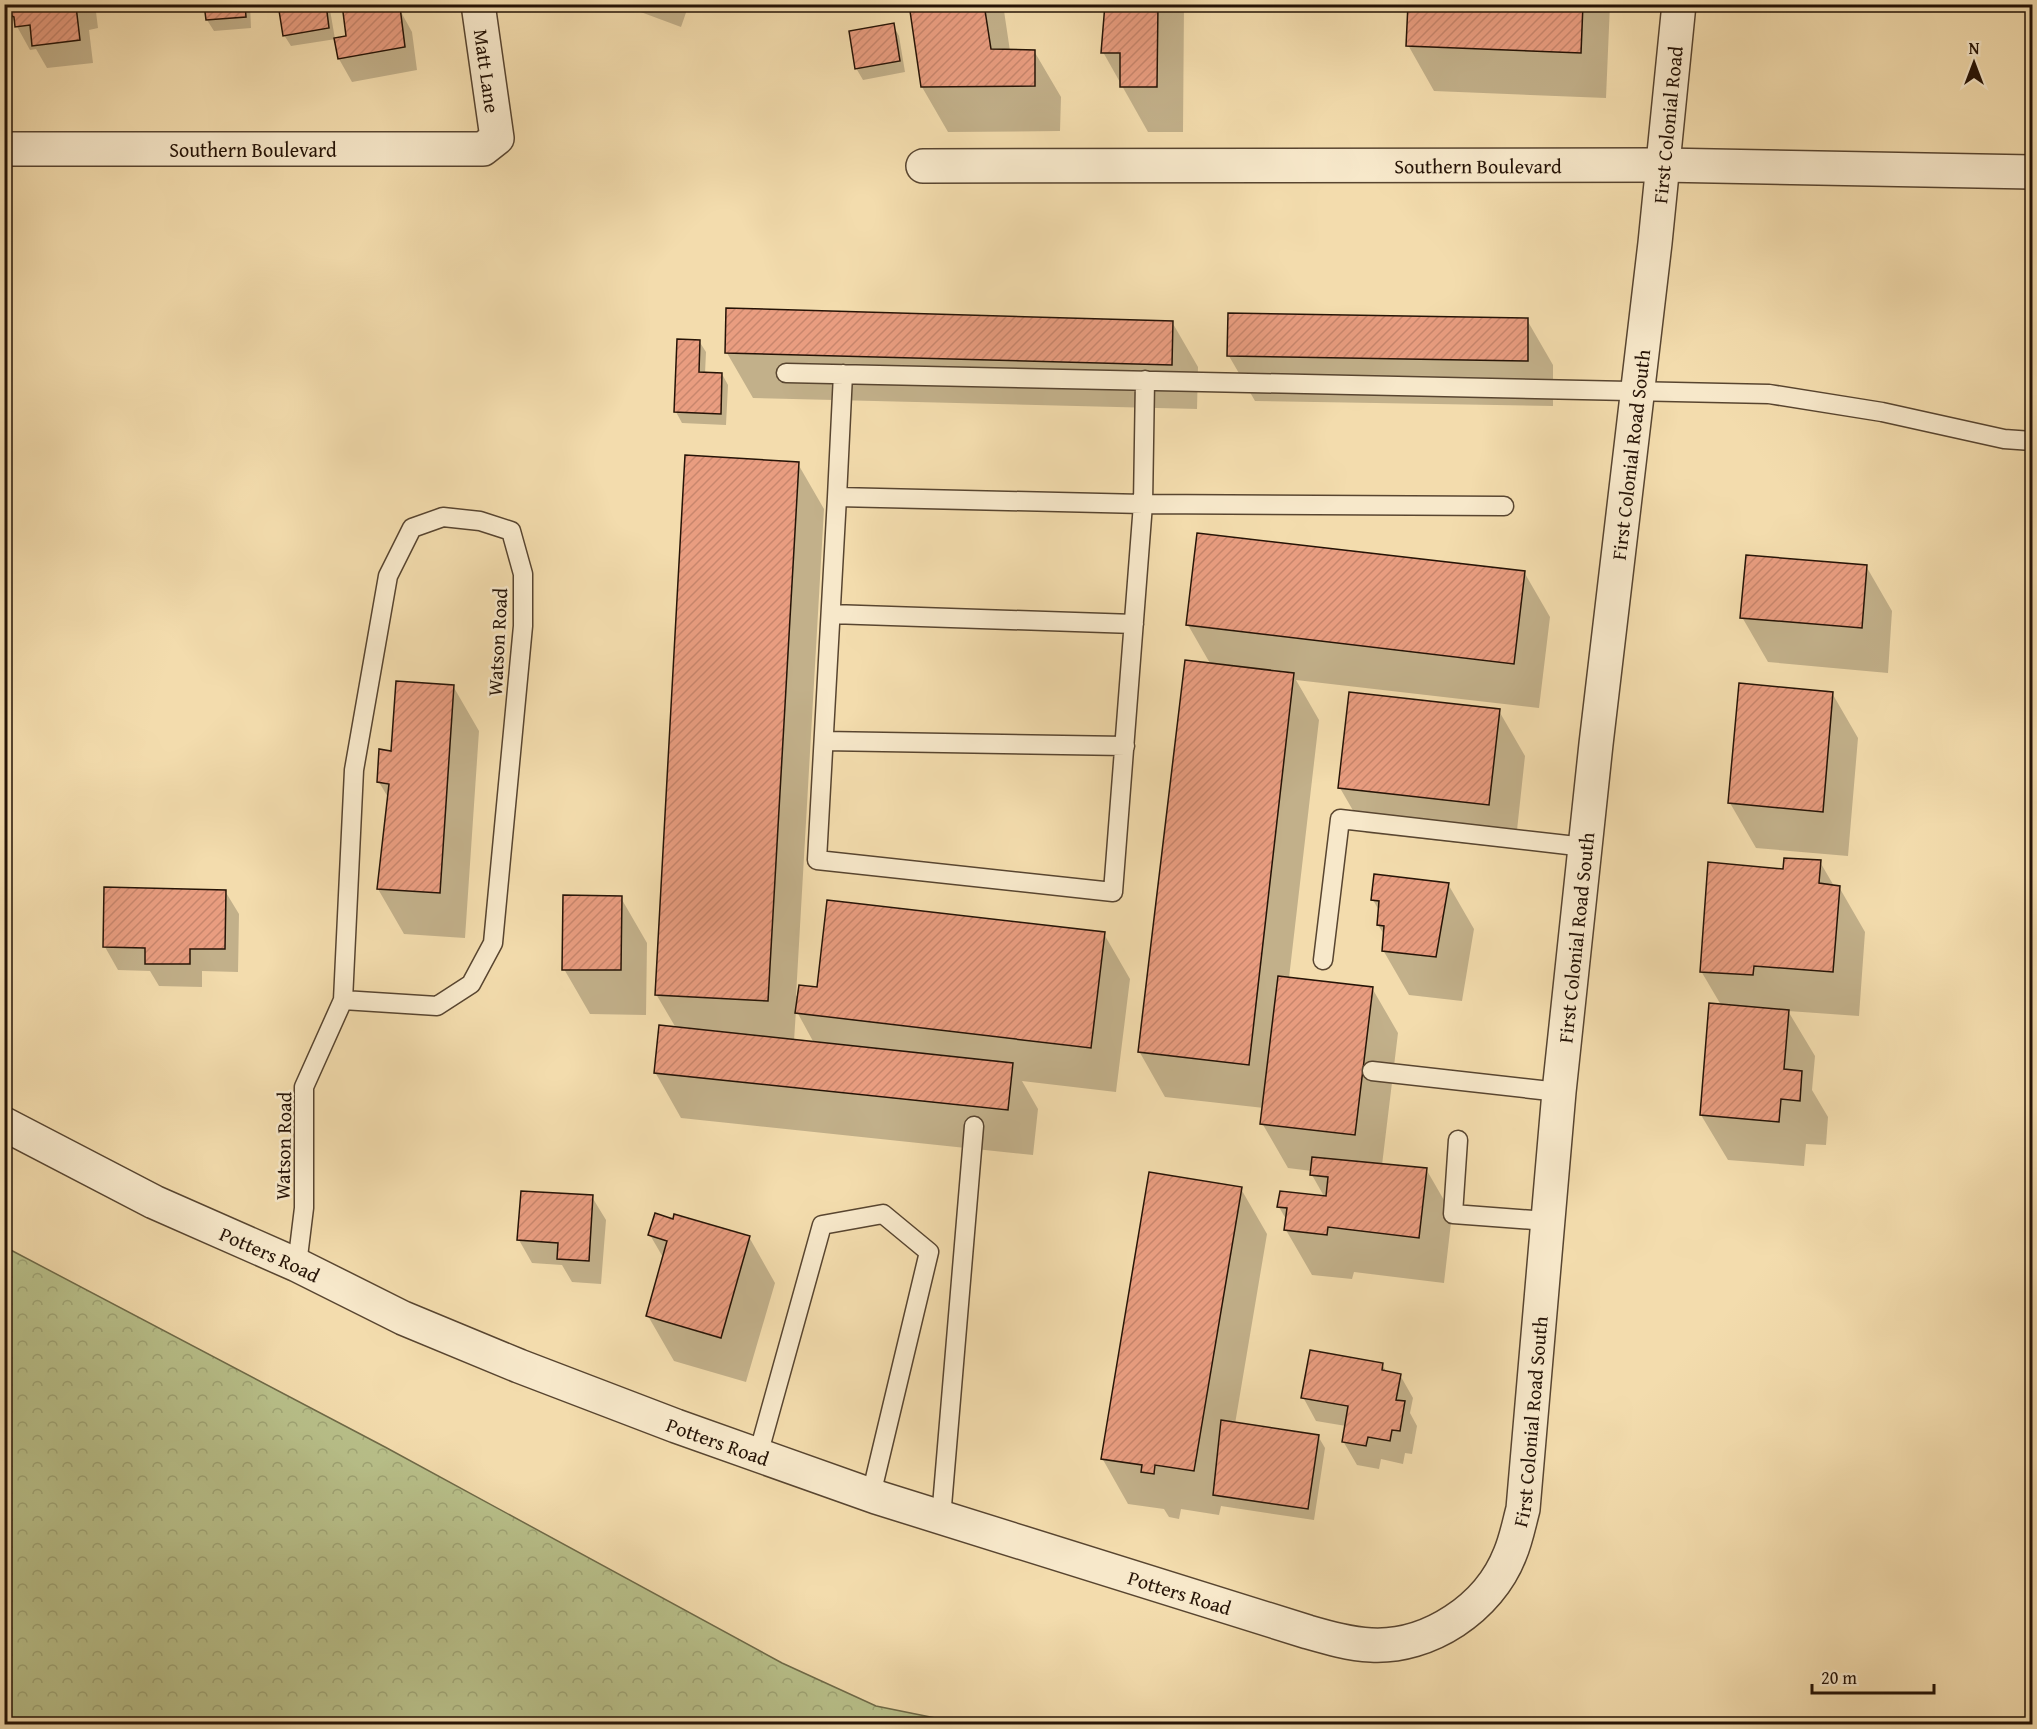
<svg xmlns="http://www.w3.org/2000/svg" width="2037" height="1729" font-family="'Gentium Book Plus',serif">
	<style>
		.forest { fill: url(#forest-crowns); stroke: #6f6a48; stroke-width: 1.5 }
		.shadow { fill: #0003; fill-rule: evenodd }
		.building { fill: url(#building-hatch); stroke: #251306; stroke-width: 1.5 }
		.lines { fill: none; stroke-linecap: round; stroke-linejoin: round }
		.service-casing { stroke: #584530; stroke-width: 21 }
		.minor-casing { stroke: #584530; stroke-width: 36 }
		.tertiary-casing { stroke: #584530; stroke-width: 36 }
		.service { stroke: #f7e8ca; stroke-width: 18 }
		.minor { stroke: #f7e8ca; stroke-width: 33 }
		.tertiary { stroke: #f7e8ca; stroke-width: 33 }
		.labels { text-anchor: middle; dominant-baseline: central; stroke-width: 5; stroke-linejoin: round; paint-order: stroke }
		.street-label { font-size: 20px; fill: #251306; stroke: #f7e8ca }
	</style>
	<defs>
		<pattern id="forest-crowns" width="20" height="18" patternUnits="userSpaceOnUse" patternTransform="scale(1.5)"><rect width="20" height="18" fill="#b9c18b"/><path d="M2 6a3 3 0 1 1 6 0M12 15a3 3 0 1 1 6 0" fill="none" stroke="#9fa576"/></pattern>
		<pattern id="building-hatch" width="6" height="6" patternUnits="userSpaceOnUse" patternTransform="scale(1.5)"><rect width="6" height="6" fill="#e99d80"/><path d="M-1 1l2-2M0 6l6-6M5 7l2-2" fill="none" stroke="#c8866d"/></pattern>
	</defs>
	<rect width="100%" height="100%" fill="#f3dcad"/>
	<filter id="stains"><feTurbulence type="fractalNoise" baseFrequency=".00333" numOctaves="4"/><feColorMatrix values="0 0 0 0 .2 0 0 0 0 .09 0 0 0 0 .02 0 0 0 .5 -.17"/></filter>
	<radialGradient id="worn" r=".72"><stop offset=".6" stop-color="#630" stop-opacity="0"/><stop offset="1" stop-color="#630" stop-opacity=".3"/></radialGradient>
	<path class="forest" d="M5,1247L385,1447L782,1663L876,1706L965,1724H5Z"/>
	<path class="shadow" d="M8,4H95L98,28L89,30L93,63L47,68L36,49L30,50L9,12Z
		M206,4H250L251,28L214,31L207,20Z
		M280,4H329L335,39L347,37L343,4H400L401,12L412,32L417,70L352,82L339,59L336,39L291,46L284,35Z
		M635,4H689L681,27L638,11Z
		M911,4H1003L1010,51H1034L1061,97L1060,131L948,132L922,87Z
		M1105,4H1184L1183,132H1148L1103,52Z
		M1409,4H1610L1606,98L1434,91L1408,45Z
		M893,25L899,36L905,72L863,80L856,68Z
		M1229,315L1527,320L1553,365V406L1255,401L1229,356Z
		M1172,322L1198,367L1197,409L753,398L727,353Z
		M699,341L706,352L705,374H722L728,385L726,425L682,423L676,412Z
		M798,464L824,509L796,996L818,989L1104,934L1130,979L1116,1092L1022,1081L1038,1109L1033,1155L681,1118L655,1072L676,1028L656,994ZM796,1010L814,1043L794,1041Z
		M1866,566L1892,611L1888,673L1768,662L1742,617Z
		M1524,572L1550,617L1539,708L1296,680L1319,720L1289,978L1372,988L1398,1033L1382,1165L1426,1169L1452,1214L1444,1283L1354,1272L1352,1279L1312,1275L1286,1230L1287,1221L1279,1207L1325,1198L1312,1175V1171L1288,1168L1262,1123L1264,1108L1165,1097L1139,1051L1211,665L1188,625Z
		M453,686L479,731L465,938L404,934L378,889L389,799L379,782L393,752Z
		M1832,693L1858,738L1848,856L1756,848L1730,803Z
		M1499,711L1525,756L1515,849L1366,833L1340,788Z
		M1820,862L1834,886L1839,887L1865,932L1859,1016L1788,1011L1815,1056L1812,1090L1828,1117L1826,1145L1806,1144L1804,1166L1728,1160L1701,1115L1721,1005L1701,971L1785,870Z
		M1448,884L1474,929L1462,1001L1409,995L1383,950L1385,936L1378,925L1380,912L1373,900Z
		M225,891L239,914L238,972L202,971V987L159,986L150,971L118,970L105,947Z
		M621,898L647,943L646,1015L590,1014L564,969Z
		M1241,1189L1267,1234L1235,1424L1318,1436L1325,1448L1314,1520L1221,1506L1219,1515L1181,1509L1179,1519L1169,1517L1164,1509L1128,1504L1102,1458Z
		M592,1197L606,1220L601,1284L572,1282L562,1265L532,1263L519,1240Z
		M650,1235L749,1237L775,1283L746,1382L674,1361L648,1316L664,1259Z
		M1382,1364L1387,1373L1400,1375L1413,1398L1410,1413L1417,1426L1412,1454L1405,1453L1403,1464L1381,1459L1379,1469L1357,1465L1343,1441L1346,1426L1316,1421L1303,1397Z"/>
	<path class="building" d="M6,4H86L76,6L80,40L32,46L30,25L15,27L14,17L7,13Z
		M204,4H245L246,17L206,20Z
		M278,4H326L329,28L283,36Z
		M342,4H390L391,9L400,7L405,47L338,59L334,38L346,36Z
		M909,4H984L991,49L1035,50V86L921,87Z
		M1105,4H1158L1157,87H1120V53H1101Z
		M1408,4H1583L1581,53L1406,46Z
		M894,23L900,61L855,69L849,31Z
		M726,308L1173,321L1172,365L725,353Z
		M1228,313L1528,318V361L1227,356Z
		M677,339L700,340L699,372L722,373L721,414L674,412Z
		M685,455L799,462L768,1001L655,995Z
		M1197,533L1525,571L1514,664L1186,625Z
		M1746,555L1867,565L1862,628L1740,618Z
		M1185,660L1294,673L1249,1065L1138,1052Z
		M396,681L454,685L440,893L377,889L389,784L377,782L379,749L391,751Z
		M1739,683L1833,692L1823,812L1728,803Z
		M1349,692L1500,709L1489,805L1338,788Z
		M1784,858L1821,860L1819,883L1840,886L1833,972L1754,966L1753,975L1700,972L1708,862L1783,869Z
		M1374,874L1449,883L1436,957L1382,951L1384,926L1377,925L1379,901L1371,900Z
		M104,887L226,890L225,949H190V964H145V948L103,947Z
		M563,895L622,896L621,970H562Z
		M827,900L1105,932L1091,1048L795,1013L799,985L817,987Z
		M1278,976L1373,987L1355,1135L1260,1124Z
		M1709,1003L1789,1010L1784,1069L1802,1071L1800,1101L1781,1099L1779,1122L1700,1115Z
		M659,1025L1013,1063L1008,1110L654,1073Z
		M1312,1157L1427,1168L1419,1238L1328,1227L1327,1235L1284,1230L1287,1208L1277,1207L1280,1191L1326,1196L1328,1177L1310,1175Z
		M1149,1172L1242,1187L1194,1471L1155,1465L1154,1474L1141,1472L1142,1465L1101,1459Z
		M521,1191L593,1195L589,1261L557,1259L558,1243L517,1240Z
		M655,1213L673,1219L674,1214L750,1236L721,1338L646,1316L667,1241L648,1235Z
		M1310,1350L1383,1363L1382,1370L1401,1374L1396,1400L1405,1401L1400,1431L1392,1430L1390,1441L1368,1437L1366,1446L1342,1442L1348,1406L1301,1398Z
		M1221,1420L1319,1435L1308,1509L1213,1495Z"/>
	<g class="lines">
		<defs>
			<path id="service" d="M786,373L1769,394L1882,412L2004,439L2032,441
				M843,374L837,497L1143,504L1145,380
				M837,497L817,860L1113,892L1143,504L1504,506
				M831,614L1134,624
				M824,741L1125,746
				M1323,960L1340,819L1585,847
				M1372,1071L1559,1092
				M1458,1140L1453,1214L1546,1221
				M297,1265L304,1208V1087L343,1000L354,770L388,576L412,528L443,517L480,521L511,531L523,574V626L493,943L471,984L437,1006L343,1000
				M758,1455L822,1225L883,1214L929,1252L871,1495
				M941,1518L974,1126"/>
			<g id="minor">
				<path id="s1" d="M4,149H483L497,138L478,4"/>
				<path id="s2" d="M923,166L1662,165L2032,172"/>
			</g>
			<g id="tertiary">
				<path id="s3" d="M4,1124L154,1202L297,1265L403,1318L519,1366L676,1426L876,1497L1308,1632C1329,1638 1350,1644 1371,1645C1429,1648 1489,1608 1510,1554C1516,1540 1519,1524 1523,1509L1559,1092L1596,744L1655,243L1679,4"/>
			</g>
		</defs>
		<use href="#service" class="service-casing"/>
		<use href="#minor" class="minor-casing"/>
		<use href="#tertiary" class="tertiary-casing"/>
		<use href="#service" class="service"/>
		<use href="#minor" class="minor"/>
		<use href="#tertiary" class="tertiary"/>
	</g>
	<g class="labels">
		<g class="street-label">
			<text transform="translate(487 71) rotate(82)">Matt Lane</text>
			<text stroke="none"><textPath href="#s3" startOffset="3082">First Colonial Road</textPath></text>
			<text stroke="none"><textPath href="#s1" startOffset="249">Southern Boulevard</textPath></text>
			<text stroke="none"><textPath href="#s2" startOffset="555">Southern Boulevard</textPath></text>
			<text stroke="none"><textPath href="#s3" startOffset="2750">First Colonial Road South</textPath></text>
			<text transform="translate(497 642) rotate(-87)">Watson Road</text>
			<text stroke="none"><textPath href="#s3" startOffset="2264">First Colonial Road South</textPath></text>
			<text transform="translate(283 1146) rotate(-89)">Watson Road</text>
			<text stroke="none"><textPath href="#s3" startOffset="296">Potters Road</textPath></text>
			<text stroke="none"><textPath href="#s3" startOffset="1778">First Colonial Road South</textPath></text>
			<text stroke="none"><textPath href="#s3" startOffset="782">Potters Road</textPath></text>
			<text stroke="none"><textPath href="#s3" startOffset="1268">Potters Road</textPath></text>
		</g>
	</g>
	<rect width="2037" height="1729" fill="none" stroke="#f3dcad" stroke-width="24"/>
	<rect x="6" y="6" width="2025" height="1717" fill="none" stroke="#251306" stroke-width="3"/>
	<rect x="12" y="12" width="2013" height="1705" fill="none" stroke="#251306" stroke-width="1.5"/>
	<g transform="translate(1974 63)" stroke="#f7e8ca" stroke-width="4.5" paint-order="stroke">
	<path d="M0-4.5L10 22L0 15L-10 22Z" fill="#251306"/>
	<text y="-9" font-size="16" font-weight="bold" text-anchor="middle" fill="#251306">N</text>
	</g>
	<path d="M1812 1684v9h122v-9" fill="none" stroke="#251306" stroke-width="3"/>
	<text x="1821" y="1684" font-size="18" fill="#251306" stroke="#f7e8ca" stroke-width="4.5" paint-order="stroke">20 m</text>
	<rect width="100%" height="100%" filter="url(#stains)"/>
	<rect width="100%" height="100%" fill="url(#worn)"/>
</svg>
